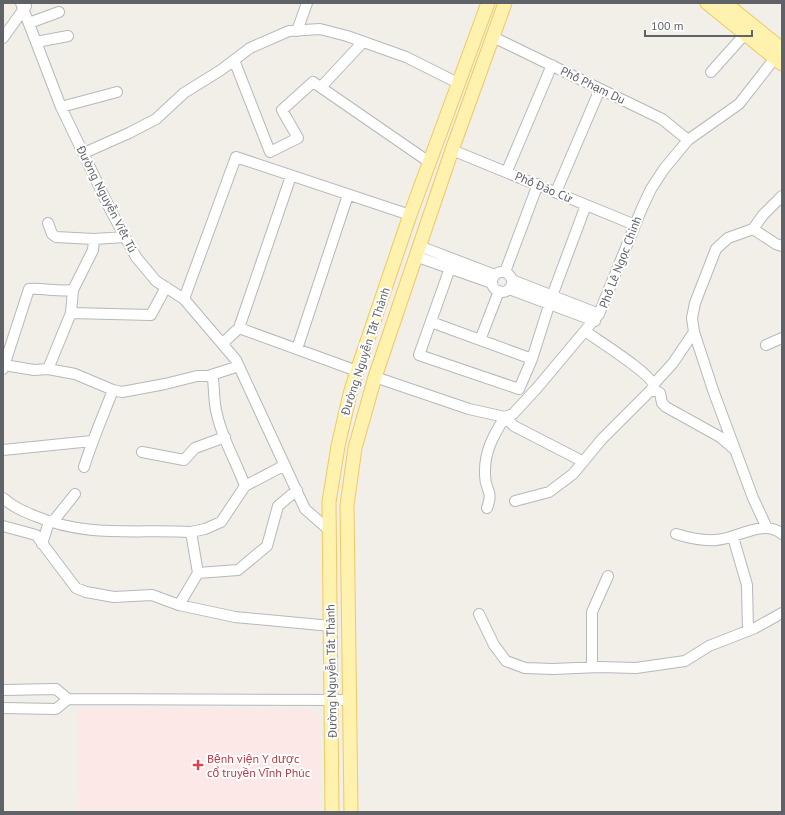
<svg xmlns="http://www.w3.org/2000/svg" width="785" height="815" font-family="'PT Sans',sans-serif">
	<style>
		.medical { fill: #fce8e6 }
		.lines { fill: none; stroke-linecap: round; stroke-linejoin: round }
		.minor-casing { stroke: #b5b8bc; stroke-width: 12 }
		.major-casing { stroke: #f2c960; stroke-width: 15 }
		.minor { stroke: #fff; stroke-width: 10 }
		.major { stroke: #fff2af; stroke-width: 13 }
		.health-dot { fill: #e0444e; stroke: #fff; stroke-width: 1.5 }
		.labels { text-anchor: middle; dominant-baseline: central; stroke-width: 4; stroke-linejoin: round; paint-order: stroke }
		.street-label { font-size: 12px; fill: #5f6368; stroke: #fff }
		.health-label { font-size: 12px; fill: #be3a42; stroke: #fff; text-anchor: start }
	</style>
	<rect width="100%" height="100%" fill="#f1efe8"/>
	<path class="medical" d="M77,708L310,709L320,718L319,812H78Z"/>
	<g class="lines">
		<defs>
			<path id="minor" d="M21,3L61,107L111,211L136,257L156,281L184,299L236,360L305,509L329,530
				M29,23L59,12
				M297,31L307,3
				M493,37L662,119L688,140
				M3,38L26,6
				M36,42L68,36
				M234,60L270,152L298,138L282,110L313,82L429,162
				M711,72L745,34
				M321,87L363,42
				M61,107L117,92
				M452,150L635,225
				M84,153L129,133L156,119L184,93L221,70L250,48L289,31L320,29L347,36L406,57L458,83
				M507,171L552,65
				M556,192L600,89
				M48,223L52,234L56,237L94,239L125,237
				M753,229L776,244L782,246
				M419,246L495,275
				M415,256L492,283
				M450,268L419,355L519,389L532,359L552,296L586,205
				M492 282a10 10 0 1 1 20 0a10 10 0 1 1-20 0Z
				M505,272L538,184
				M512,280L599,314
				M509,289L595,321
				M184,299L236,157L410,215
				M71,313L151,315L166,287
				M431,322L532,359
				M239,328L357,371
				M480,340L499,291
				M223,343L239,328L291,176
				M766,345L782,338
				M297,349L348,195
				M4,365L34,370L48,369L75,374L113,390L122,392L165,384L197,376H208L213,379C214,388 214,396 215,404C219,433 235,459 245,486
				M3,369L29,289C44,288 58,292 73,290L93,250L94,239
				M48,369L71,313L73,290
				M208,376L239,366
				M375,377L469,409L505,417L513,414L537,388L599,314L642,208L651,189L664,169L688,140L739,104L775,58
				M654,384L673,363L694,332
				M652,389L660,393L662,403L666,407L720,437L734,449
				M3,450L92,441
				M142,452L184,460L195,448L225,437
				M84,467C92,441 103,416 113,390
				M3,498C13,507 23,511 35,516C87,538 136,529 191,532L205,529L221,522L245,486L285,465
				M515,501L549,492L573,474L602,439L654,387C654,375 597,340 585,331
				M487,508C494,489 485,492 485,475C484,452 493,436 505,417L514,426L582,461
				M3,526L36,535L76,588L86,592L114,597L152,595L179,605L198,573L191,532
				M767,528L753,498L713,390L694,332L692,318L695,303L716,249L728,238L753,229L763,215L782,196
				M676,534C689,538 702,541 716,540C737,539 763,518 782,534
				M733,537L747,585L748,631
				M42,544L49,522L55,519L75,494
				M198,573L238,570L267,546L278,506L297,490
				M179,605L235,617L331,626
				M479,614L494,645L506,661L525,668L553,669L600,667L636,668L685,661L709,646L755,628L782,613
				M592,667V612L608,576
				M3,690L56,689L68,699L350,700
				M3,708L56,709L68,699"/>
			<path id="major" d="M707,3L782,64
				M725,3L782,49
				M332,812L329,502L338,446L350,394L357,371L410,215L488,3
				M351,812L347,505L355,448L375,377L452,150L505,3"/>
		</defs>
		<use href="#minor" class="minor-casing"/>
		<use href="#major" class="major-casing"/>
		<use href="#minor" class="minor"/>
		<use href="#major" class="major"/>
	</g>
	<path class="health-dot" d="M196 759h4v4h4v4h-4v4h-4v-4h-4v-4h4z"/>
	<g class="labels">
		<g class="street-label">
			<text transform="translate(593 85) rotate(26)">Phố Phạm Du</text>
			<text transform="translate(544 187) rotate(23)">Phố Đào Cừ</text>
			<text transform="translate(107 199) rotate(63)">Đường Nguyễn Viết Tú</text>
			<text transform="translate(620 262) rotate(-69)">Phố Lê Ngọc Chinh</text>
			<text transform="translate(365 351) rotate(-72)">Đường Nguyễn Tất Thành</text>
			<text transform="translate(331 671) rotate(-91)">Đường Nguyễn Tất Thành</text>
		</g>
		<g class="health-label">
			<text x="207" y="758">Bệnh viện Y dược<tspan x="207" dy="14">cổ truyền Vĩnh Phúc</tspan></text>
		</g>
	</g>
	<rect width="785" height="815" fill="none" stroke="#5f6368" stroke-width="8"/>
	<path d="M645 30v6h107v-6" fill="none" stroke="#5f6368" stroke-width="2"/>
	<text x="651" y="30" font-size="12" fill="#5f6368" stroke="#ffffff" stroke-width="3" paint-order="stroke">100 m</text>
</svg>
